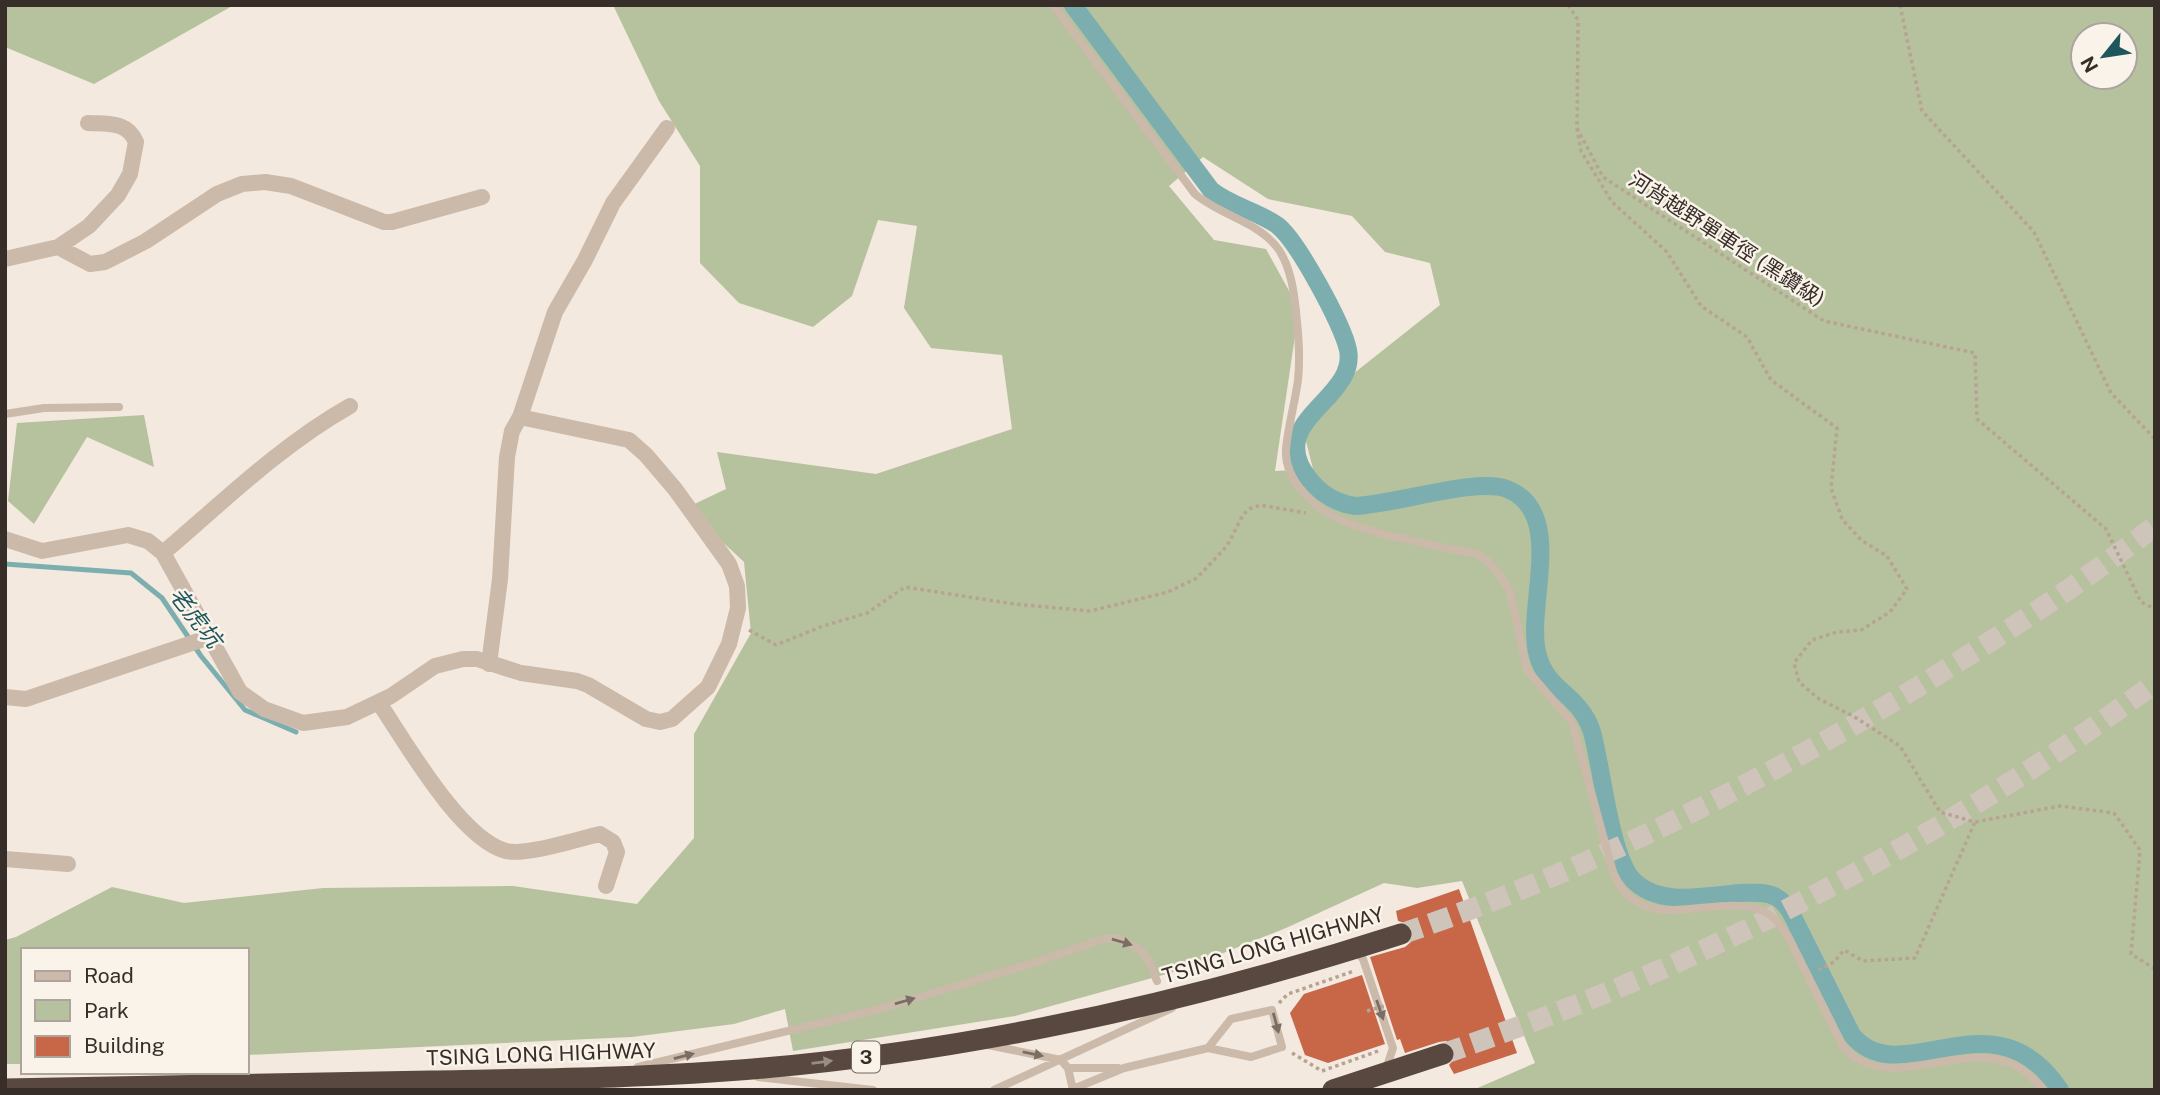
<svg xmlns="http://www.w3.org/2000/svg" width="2160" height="1095" font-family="'Public Sans','Noto Sans TC',sans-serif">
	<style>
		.green { fill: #b6c29d; fill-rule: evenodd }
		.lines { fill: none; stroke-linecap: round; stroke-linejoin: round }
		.stream { stroke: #7caeb0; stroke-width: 5 }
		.canal { stroke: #7caeb0; stroke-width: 18 }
		.building { fill: #c76748 }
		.highway-tunnel { stroke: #cec4ba; stroke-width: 21; stroke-dasharray: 21 10; stroke-linecap: butt }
		.path { stroke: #b7a393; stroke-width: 3.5; stroke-dasharray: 3.5 3.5; stroke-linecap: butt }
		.lane { stroke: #cbb9a9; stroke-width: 8 }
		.street { stroke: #cbb9a9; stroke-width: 16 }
		.highway { stroke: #594840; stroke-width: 21 }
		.path-bridge { stroke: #b7a393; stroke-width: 3.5; stroke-dasharray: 3.5 3.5; stroke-linecap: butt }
		.oneway { fill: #7a6d63 }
		.oneway2 { fill: #998c84 }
		.labels { text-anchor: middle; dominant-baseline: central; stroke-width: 5; stroke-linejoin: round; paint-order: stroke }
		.shield { fill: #faf3ea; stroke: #726963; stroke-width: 2 }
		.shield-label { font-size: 19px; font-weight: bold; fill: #382e29 }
		.street-label { font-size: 21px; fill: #382e29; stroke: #faf3ea }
		.water-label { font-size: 23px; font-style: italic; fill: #1e565b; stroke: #faf3ea }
	</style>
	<rect width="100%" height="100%" fill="#f3e9de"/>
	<path class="green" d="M5,5H234L94,84L5,47Z
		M613,5H2155V1090H1473L1535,1063L1462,881L1417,888L1384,883L1286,928L1181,970L1015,1016L793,1051L785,1009L734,1024L632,1037L247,1055V950H23V1064H5V940L16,937L112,887L184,903L323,888L513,886L637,904L694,838V734L751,633L744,562L686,508L726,489L717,452L876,474L1012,429L1002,355L931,348L904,308L917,226L878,220L852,296L813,327L739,303L700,263V166L659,101ZM2083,35H2125V77H2083ZM1203,157L1268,199L1352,216L1385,252L1430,263L1440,305L1353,374L1305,437L1313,469L1275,471L1299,309L1266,249L1214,240L1169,186Z
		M144,415L154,467L87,437L34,524L8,501L17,423Z"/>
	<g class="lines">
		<path class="stream" d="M5,564L131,573L162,598L201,656L245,710L296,732"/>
		<path class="canal" d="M1073,5L1211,190C1231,206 1257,211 1277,225C1297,240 1343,325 1348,350C1358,400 1261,421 1310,480C1321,494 1337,503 1355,506C1393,505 1477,477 1507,489C1568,513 1524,609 1538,656C1548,692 1580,694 1592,732C1602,767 1610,856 1633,880C1659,907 1706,896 1740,893C1752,893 1765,891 1776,897C1784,901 1789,909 1793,917L1852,1035C1901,1095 1993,989 2060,1090"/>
	</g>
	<path class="building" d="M1459,889L1517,1053L1454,1074L1449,1065L1456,1057V1051L1452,1045L1446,1041L1439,1042L1405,1053L1400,1039L1397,1040L1370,957L1405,947L1411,942L1414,936L1413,929L1409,924L1398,921L1396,911Z
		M1362,975L1385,1044L1328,1063L1305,1055L1290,1013L1304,994Z"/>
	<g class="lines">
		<path class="highway-tunnel" d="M1401,934C1571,877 1732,797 1886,706C1978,651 2070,592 2155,526
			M1443,1054C1523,1026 1603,996 1680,961C1846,885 2008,792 2155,683"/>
		<path class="path" d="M1568,5L1578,20L1577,128L1603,177L1824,321L1975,353L1977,419L2106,529L2141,602L2155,609
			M1900,5L1922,111L2034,232L2111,393L2155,439
			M1577,128L1581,151L1612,202L1667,252L1701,306L1747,337L1771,380L1837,428L1831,488L1842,519L1861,540L1887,556L1907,589L1890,612L1861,630L1837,632L1812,640L1794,663L1799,682L1819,699L1853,716L1900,746L1940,812L1975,822L2060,806L2114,813L2140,850L2131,954L2155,969
			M749,630L776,645L823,626L867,613L905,587L1014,604L1090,611L1168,592L1197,578L1227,546L1243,515L1249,509L1260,505L1306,513
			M1818,970L1834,962L1844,950L1863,961L1915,958L1975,822
			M1279,1003L1288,994L1354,971
			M1292,1053L1322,1071L1381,1050"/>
		<path class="lane" d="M1053,5L1195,194C1221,216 1260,222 1279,250C1292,270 1295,298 1297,322C1299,341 1300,361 1298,380C1295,403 1288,426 1286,449C1284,479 1312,506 1337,518C1374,536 1436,545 1477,554L1487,560L1499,574L1510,592L1527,670L1572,722L1613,872C1641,942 1719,889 1765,912C1777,918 1784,929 1790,941L1843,1047C1888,1095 1953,1042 2010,1063C2023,1068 2034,1080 2044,1090
			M5,414L44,408L119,407
			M1356,951L1363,959L1393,1048L1386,1069
			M988,1045L1061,1060L1068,1068L1073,1090
			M638,1067L879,1009L1027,965L1103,939H1119L1140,949L1149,961L1157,981
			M1068,1068H1118
			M758,1077L873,1090
			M1073,1089L1124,1068L1208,1048L1251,1057L1282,1047L1272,1010L1231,1019L1208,1048
			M994,1090L1172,1008"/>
		<path class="street" d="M58,247L90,264L105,262L146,241L217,194L242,184L265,182L291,186L384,222H392L482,197
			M5,259L58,247L89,226L118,195L130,174L136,142C127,121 108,124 88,123
			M5,539L42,551L128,535L148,541L163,553L240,692L264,709L303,723L347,717L391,696L435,666L463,659H477L521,673L577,681L588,685L646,719L660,722L672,719L708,687L729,644L738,608L737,586L729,564L675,489L646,455L629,440L520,417
			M163,553C223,502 281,445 350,406
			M489,664L500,579L507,457L512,431L520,417L555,312L585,260L613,203L667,128
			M5,697L26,699L210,637
			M379,703C405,741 460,839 506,851C526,856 578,839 600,834L613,842L617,852L606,886
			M5,859L68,864"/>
		<path class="highway" d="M5,1089C147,1087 289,1084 431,1081C542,1079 653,1078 764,1068C981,1049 1193,1001 1401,934
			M1333,1090L1443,1054"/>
		<path class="path-bridge" d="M1367,1011L1387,1005"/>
	</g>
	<defs><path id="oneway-solid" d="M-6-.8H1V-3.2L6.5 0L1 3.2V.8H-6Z" transform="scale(1.75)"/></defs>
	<g class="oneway">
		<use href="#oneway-solid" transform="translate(1122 942) rotate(16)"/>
		<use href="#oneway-solid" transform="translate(905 1001) rotate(-16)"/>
		<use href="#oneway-solid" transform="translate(1380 1010) rotate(71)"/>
		<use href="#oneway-solid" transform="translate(1276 1023) rotate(75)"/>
		<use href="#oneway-solid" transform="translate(1033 1054) rotate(11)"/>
		<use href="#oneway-solid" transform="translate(684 1056) rotate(-14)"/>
	</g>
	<use class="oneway2" href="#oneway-solid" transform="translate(822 1062) rotate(-7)"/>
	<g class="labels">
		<rect class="shield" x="852" y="1041.5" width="28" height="31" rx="5"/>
		<g class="shield-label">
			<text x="866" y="1057">3</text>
		</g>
		<g class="street-label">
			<text transform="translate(1727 239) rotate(33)">河背越野單車徑 (黑鑽級)</text>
			<text transform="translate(1273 945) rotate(-16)">TSING LONG HIGHWAY</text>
			<text transform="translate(541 1054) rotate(-2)">TSING LONG HIGHWAY</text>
		</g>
		<g class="water-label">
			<text transform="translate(196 617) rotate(52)">老虎坑</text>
		</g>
	</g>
	<rect width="2160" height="1095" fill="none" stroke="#382e29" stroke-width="14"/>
	<rect x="21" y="948" width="228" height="126" fill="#faf3ea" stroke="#aca49d" stroke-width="2"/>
	<rect x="35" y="971" width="35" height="10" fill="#cbb9a9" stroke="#aca49d" stroke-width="2"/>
	<text x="84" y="983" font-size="21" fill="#382e29">Road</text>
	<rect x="35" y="1000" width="35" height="21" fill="#b6c29d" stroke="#aca49d" stroke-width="2"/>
	<text x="84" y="1018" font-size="21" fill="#382e29">Park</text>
	<rect x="35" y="1036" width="35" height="21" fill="#c76748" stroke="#aca49d" stroke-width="2"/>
	<text x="84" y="1053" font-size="21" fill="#382e29">Building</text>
	<g transform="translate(2104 56) rotate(240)"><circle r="33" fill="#faf3ea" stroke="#aca49d" stroke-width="2"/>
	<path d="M0-5L12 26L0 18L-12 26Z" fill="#1e565b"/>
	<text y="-10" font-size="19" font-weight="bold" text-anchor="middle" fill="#382e29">N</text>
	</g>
</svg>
